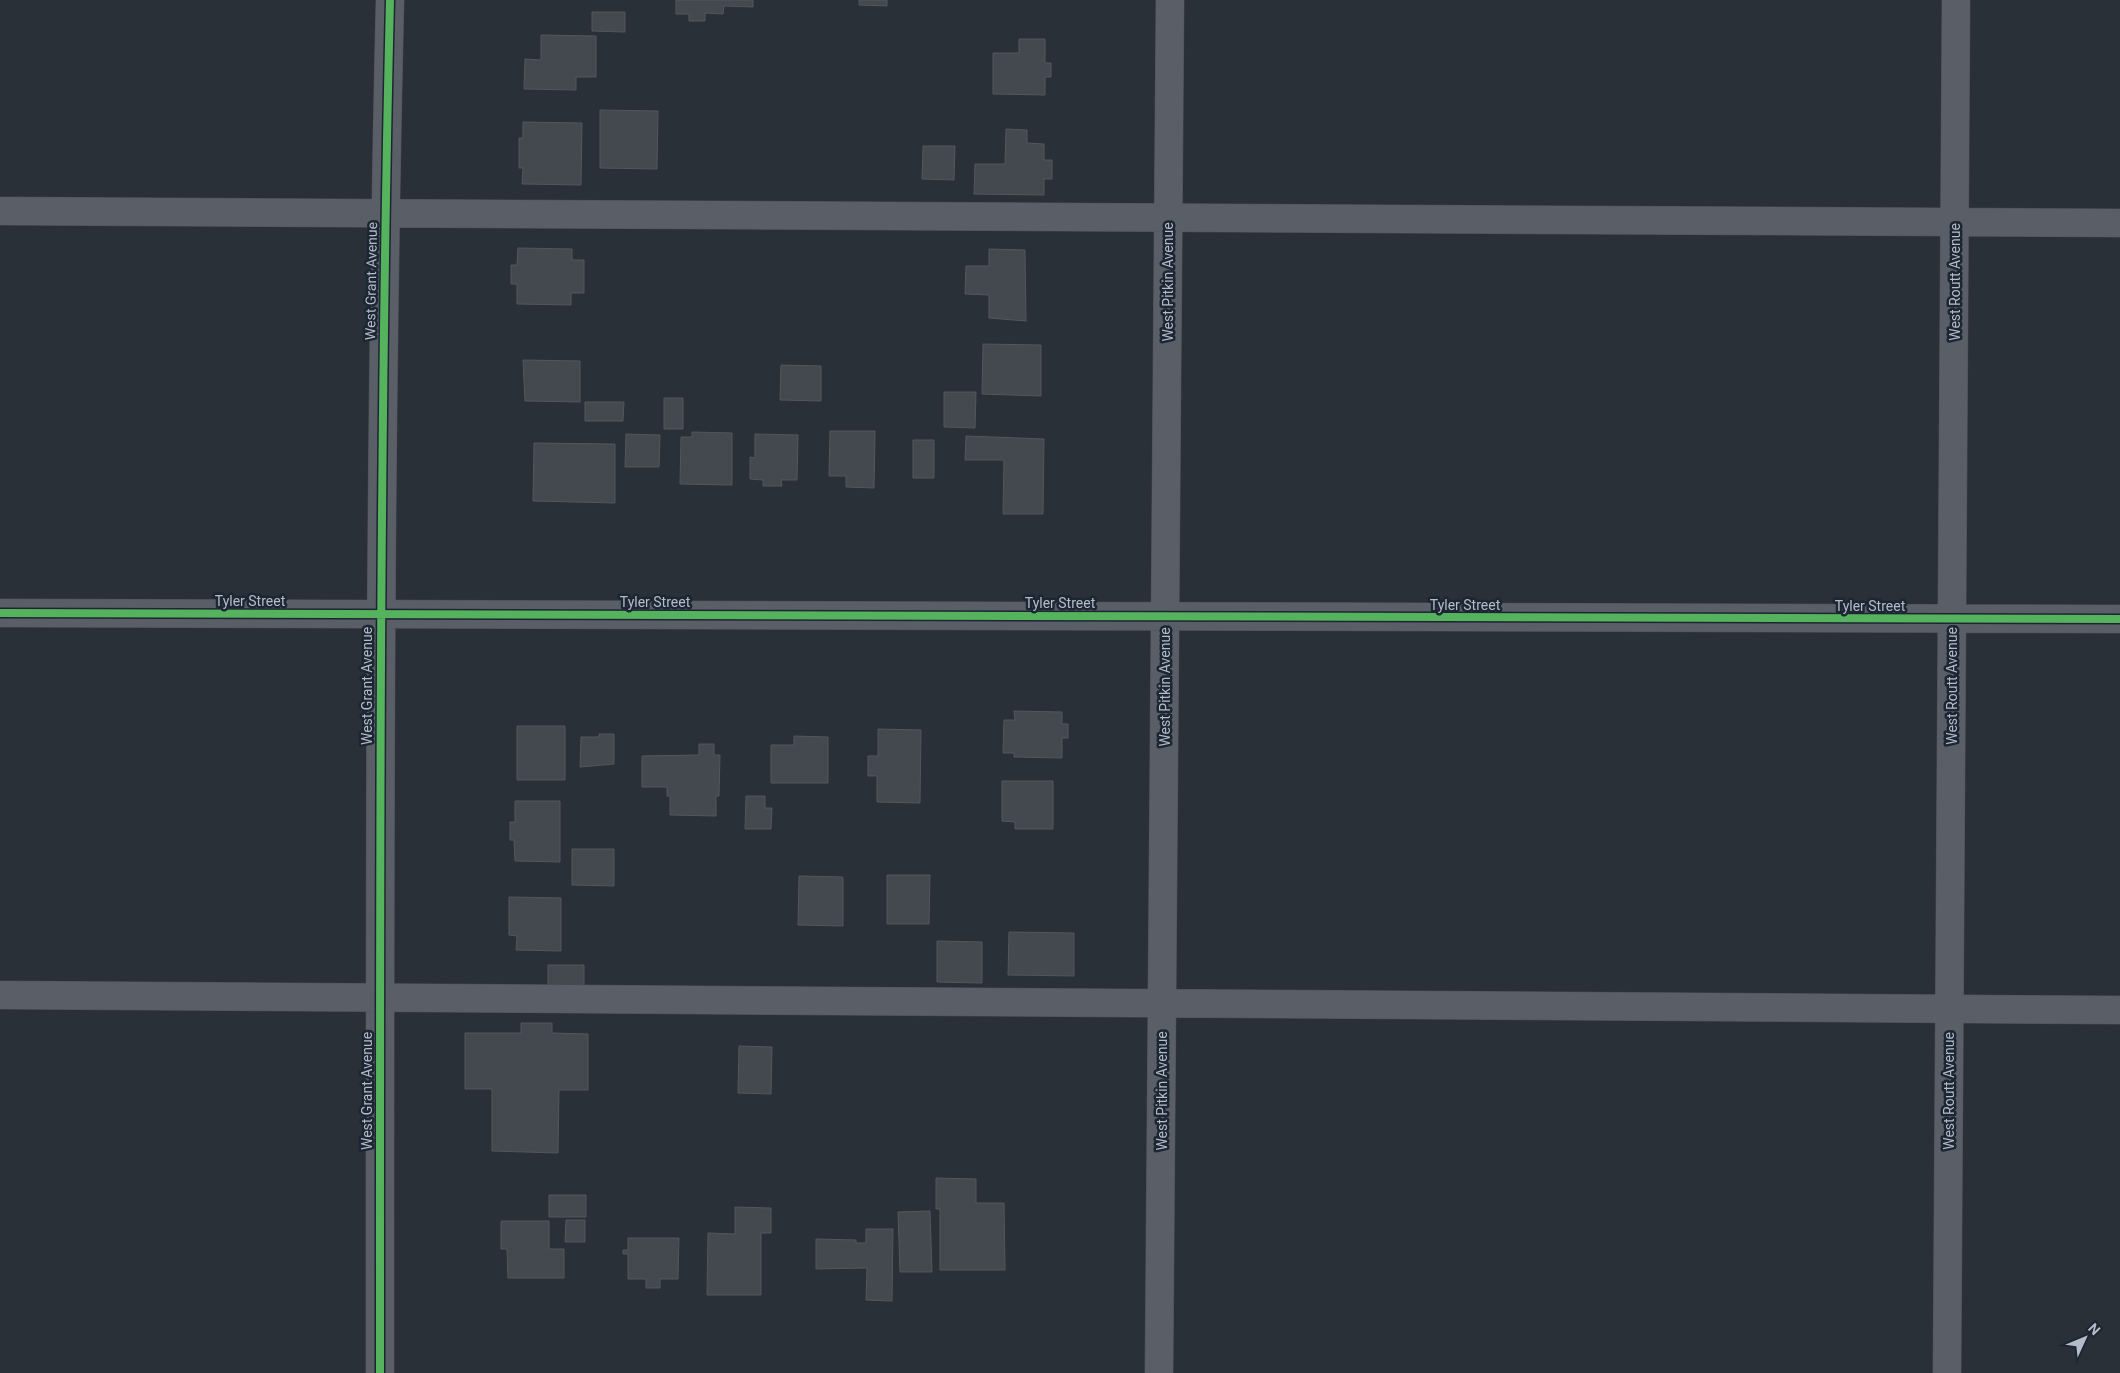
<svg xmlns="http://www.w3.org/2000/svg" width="2120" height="1373" font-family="Roboto,sans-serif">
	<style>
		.building { fill: #444950; stroke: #52575f }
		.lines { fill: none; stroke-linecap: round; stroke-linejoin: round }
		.minor-casing { stroke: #484c53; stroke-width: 29 }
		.minor { stroke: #5a5e66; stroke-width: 28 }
		.cycleway-casing { stroke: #1d2633; stroke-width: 11 }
		.cycleway { stroke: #56b35d; stroke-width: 8 }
		.labels { text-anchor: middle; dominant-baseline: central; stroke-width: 5; stroke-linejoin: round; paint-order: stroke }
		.street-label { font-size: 14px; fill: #b4bcc9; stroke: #1d2633 }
	</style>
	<rect width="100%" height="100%" fill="#2a3038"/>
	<path class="building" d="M676,0H753V7L724,6L723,14L705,13V21H689V14H676Z
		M859,0H887V6L859,5Z
		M592,12H625V32L592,31Z
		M541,35L596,36V77H576V90L524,89L525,59L541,60Z
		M1019,39H1045V63H1051V77H1045V95L993,94V53H1019Z
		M600,110L658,111L657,169L600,168Z
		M523,122L582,123L581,185L522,184L523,168H519V138H523Z
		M1006,129L1027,130V143L1044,144V160H1052V179H1044V195L974,194L975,164H1005Z
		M923,146H955L954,180L922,179Z
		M518,248L572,249V260H584V293H571V305L517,304V284H511V265H517Z
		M989,249L1025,250L1026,321L989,318V295L965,294L966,266H989Z
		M983,344L1041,345V396L982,394Z
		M523,360L580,361V402L525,401Z
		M781,365L821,366V401L780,400Z
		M944,392H976L975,428L944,427Z
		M664,398H683V429H664Z
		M585,402H624L623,421H585Z
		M830,431H875L874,488L846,487V476H829Z
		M692,432L732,433V485L680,484L681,437H692Z
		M626,434L660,435L659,467H625Z
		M755,434L798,435L797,480H781L782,486H763V480L750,479V457L755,458Z
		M966,436L1044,439L1043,514H1003L1004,460H965Z
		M913,440H934V478H913Z
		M534,443L615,444V503L533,501Z
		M1014,711L1062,712V724H1068V738H1062V758L1014,757V753H1003L1004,720H1015Z
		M517,726H565V780H517Z
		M878,729L921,730L920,803L877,802V776H868V756H878Z
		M599,734H614V764L580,767L581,737H599Z
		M794,736L828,737V783H771V745H794Z
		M699,744H714V755H720L719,796H716V816L670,815V796H667V787H642V756L699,755Z
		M1002,781H1053V829H1015V822L1002,821Z
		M746,796H765V808H772L771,829H745Z
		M515,801H560V862L515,861L514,840H510V822H515Z
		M572,849H614V886L572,885Z
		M887,875H930L929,924H887Z
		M799,876L843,877V926L798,925Z
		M509,897L561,898V951L516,950L517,936L509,935Z
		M1009,932L1074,933V976L1008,975Z
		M937,941L982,942V983L937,982Z
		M548,965H584V987H548Z
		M521,1023H552V1033L588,1034V1090H559L558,1153L492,1151V1089H465V1033H521Z
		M739,1046L772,1047L771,1094L738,1093Z
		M936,1178L976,1179V1203H1004L1005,1270H940V1209H936Z
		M549,1195H586V1217H549Z
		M735,1207L771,1208V1233H761V1295H707L708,1233L735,1234Z
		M930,1211L932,1272H900L898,1212Z
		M566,1220H585V1242H565Z
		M501,1221H549V1249H564V1278H508L507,1249H501Z
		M866,1229H893L892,1301L866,1300L867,1268L816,1269V1239L856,1240V1243H866Z
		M628,1238H679L678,1279H660V1288H646V1279H628V1254H623V1250H628Z"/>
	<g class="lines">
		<defs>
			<path id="minor" d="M0,211L2120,223
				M0,613L2120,619
				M0,995L2120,1010
				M380,1373C380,915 379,458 390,0
				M1159,1373L1170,0
				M1947,1373L1956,0"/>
		</defs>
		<use href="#minor" class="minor-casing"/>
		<use href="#minor" class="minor"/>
		<defs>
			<path id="cycleway" d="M0,613L2120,619
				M380,1373C380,915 379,458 390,0"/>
		</defs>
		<use href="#cycleway" class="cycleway-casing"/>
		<use href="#cycleway" class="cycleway"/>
	</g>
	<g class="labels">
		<g class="street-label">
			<text transform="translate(371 281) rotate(-89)">West Grant Avenue</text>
			<text transform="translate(1168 282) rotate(-90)">West Pitkin Avenue</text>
			<text transform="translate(1955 282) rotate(-90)">West Routt Avenue</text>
			<text x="250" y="601">Tyler Street</text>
			<text x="655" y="602">Tyler Street</text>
			<text x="1060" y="603">Tyler Street</text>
			<text x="1465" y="605">Tyler Street</text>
			<text x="1870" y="606">Tyler Street</text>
			<text transform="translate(367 686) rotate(-90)">West Grant Avenue</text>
			<text transform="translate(1952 686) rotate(-90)">West Routt Avenue</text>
			<text transform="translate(1165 687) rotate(-90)">West Pitkin Avenue</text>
			<text transform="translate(367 1091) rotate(-90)">West Grant Avenue</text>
			<text transform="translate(1162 1091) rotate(-90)">West Pitkin Avenue</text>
			<text transform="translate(1949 1091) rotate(-90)">West Routt Avenue</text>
		</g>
	</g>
	<g transform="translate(2085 1338) rotate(46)" stroke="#1d2633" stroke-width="4" paint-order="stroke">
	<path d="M0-4L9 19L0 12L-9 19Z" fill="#b4bcc9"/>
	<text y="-8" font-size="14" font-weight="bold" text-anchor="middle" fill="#b4bcc9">N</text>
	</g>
</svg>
